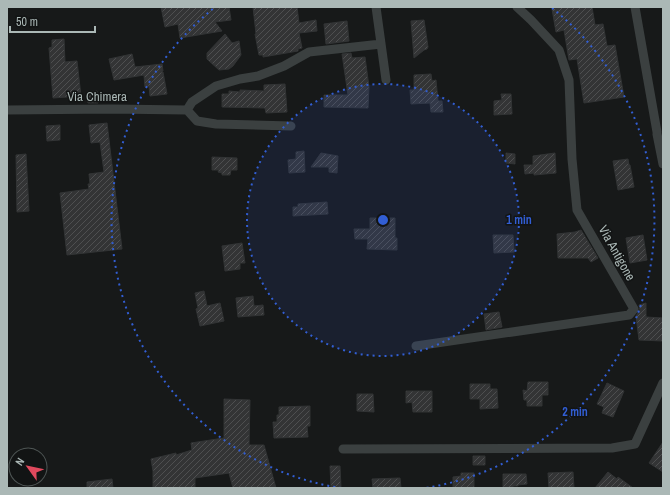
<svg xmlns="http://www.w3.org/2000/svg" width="670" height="495" font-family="'Archivo Narrow',sans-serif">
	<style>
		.building { fill: url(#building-hatch); stroke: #323435 }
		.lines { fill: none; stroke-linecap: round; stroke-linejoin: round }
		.street { stroke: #3b4040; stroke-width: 9 }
		.ring { fill: none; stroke: #325ed3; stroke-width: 2; stroke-dasharray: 2 4 }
		.labels { text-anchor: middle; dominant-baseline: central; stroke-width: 3; stroke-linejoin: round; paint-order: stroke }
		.street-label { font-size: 13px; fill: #abb8b6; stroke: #121414 }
		.centre { fill: #325ed3; stroke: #121414; stroke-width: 2 }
		.ring-label { font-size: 12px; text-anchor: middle; font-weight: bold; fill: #325ed3; stroke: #121414; stroke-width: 3; stroke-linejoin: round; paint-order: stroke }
	</style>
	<defs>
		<pattern id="building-hatch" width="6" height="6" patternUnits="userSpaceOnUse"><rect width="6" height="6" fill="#333435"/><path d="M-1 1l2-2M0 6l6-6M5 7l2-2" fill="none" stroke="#4e4f50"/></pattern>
	</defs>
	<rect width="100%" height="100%" fill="#171919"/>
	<path class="building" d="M161,7H229L231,20L215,22L222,31L180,38L178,24L165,27Z
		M253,7H297L299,23L316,20L317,31L299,33L302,48L298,49V51L263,57V55H259L255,34H256Z
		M563,7H592L595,25L603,24L607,46L615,45L624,97L584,103L577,59L569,60L564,30L556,32L552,9Z
		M424,20L428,47L427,49L424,50L414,58L411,21Z
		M347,21L349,41L326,44L324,24Z
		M225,34L232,43L239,41L241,55L233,66L229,69L219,70L207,59V53Z
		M64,39L65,62L77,61L81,96L53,98L49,48L52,47V40Z
		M351,53L352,58L365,57L369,87L368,108L324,107V95H348L342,54Z
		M132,54L135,67L162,64L163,71L160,72H163L167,94L150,96L149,86L145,87L144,75L114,80L109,59Z
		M431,74L432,81L436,80L438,101H442L443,112H431L430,103L411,104L410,90H414V75Z
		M285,84L287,112L266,113L265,108L222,107V94H229V91L240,92V90L264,91V85Z
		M97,91L98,103H88L87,92Z
		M501,94H511L512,114L494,115V101L502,100Z
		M107,123L122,249L67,255L60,193L89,189L88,184H90L89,174L104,172L100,142L91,143L89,125Z
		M60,125V140L47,141L46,126Z
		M304,151L305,172L289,173L288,160L296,159V152Z
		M321,153L338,156L337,173L329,172V167H311Z
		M506,153L515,154V164L506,163Z
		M555,153L556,173L534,175V173L525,174L524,165H533V156Z
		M26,154L29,211L17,212L16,155Z
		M212,157L237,158V170H231L230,175H222V173L218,172L219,170H212Z
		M628,159L629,165H630L634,187L618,190L613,161Z
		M327,202L328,214L293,216V207H298V204Z
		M370,218H395V238H397V250L367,249L368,239H355L354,229H370Z
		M581,230L598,258L591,262L588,258H558L557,234L575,232Z
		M493,235H513L514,252L494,253Z
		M643,235L647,260L630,263L626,238Z
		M242,243L245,263H240V269L225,271L222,246Z
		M204,291L207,306L220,303L224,321L200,326L196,309L198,308L195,293Z
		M253,296L254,306L263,305L264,315L238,317L236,298Z
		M646,303V317L663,318V341L639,340L636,316L640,310L639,305Z
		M499,312L502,327L486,330L484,314Z
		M528,382H548V395H542V406H527V400H524L523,390L527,391Z
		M607,383L624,391L613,417L602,413L604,407L597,404Z
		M470,384H490V389H497L498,408L480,409V399H470Z
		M406,391H432V412H413L412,402L406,403Z
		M357,394H373L374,412L357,411Z
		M224,399L250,400L249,445H264L276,488H233L229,473L195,478V488H153V471L151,459L176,453V455L192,450L191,443L224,438Z
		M310,406V426H307L308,437L274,438L273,422H277V415H279V407Z
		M663,442V472L649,463Z
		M473,456H485V465H473Z
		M330,466H340L341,488H331Z
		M573,472L574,488H549L548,473Z
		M608,472L617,479L618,477L633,488H595Z
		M461,473H474V488H453V477L461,476Z
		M503,474H526L527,484L518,485V486H513V488H503Z
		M400,478L401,488H373L372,479Z
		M112,479L113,488H87V482Z"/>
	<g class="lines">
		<path class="street" d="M376,7L386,80
			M635,7L657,132
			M7,110L112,109L187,110
			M187,110L192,102L216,86L240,79L258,76L284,66L309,52L381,44
			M187,110L197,121L216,124L291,126
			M657,134L663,164
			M416,346L629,315L634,309L577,210L572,159L569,80L559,50L531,20L517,7
			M343,449L612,448L635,444L663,383"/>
	</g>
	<circle cx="383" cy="220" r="136" fill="#325ed3" fill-opacity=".12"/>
	<g class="ring">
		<circle cx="383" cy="220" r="136"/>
		<path d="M341 488A271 271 0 0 1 214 8M552 8A271 271 0 0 1 425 488"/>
	</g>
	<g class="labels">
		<g class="street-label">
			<text x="97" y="96">Via Chimera</text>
			<text transform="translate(617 253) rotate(61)">Via Antigone</text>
		</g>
	</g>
	<circle cx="383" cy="220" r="6" class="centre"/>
	<g class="ring-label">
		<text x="519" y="224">1 min</text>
		<text x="575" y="416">2 min</text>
	</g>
	<rect width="670" height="495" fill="none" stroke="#abb8b6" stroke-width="16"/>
	<g transform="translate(28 467) rotate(303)"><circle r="19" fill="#121414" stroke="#4f5655"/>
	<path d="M0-3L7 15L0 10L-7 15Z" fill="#e0495d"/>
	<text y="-6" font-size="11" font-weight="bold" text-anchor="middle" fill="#abb8b6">N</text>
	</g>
	<path d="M10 26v6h85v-6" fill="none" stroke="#abb8b6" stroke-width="2"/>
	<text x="16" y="26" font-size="12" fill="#abb8b6" stroke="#121414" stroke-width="3" paint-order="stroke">50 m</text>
</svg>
